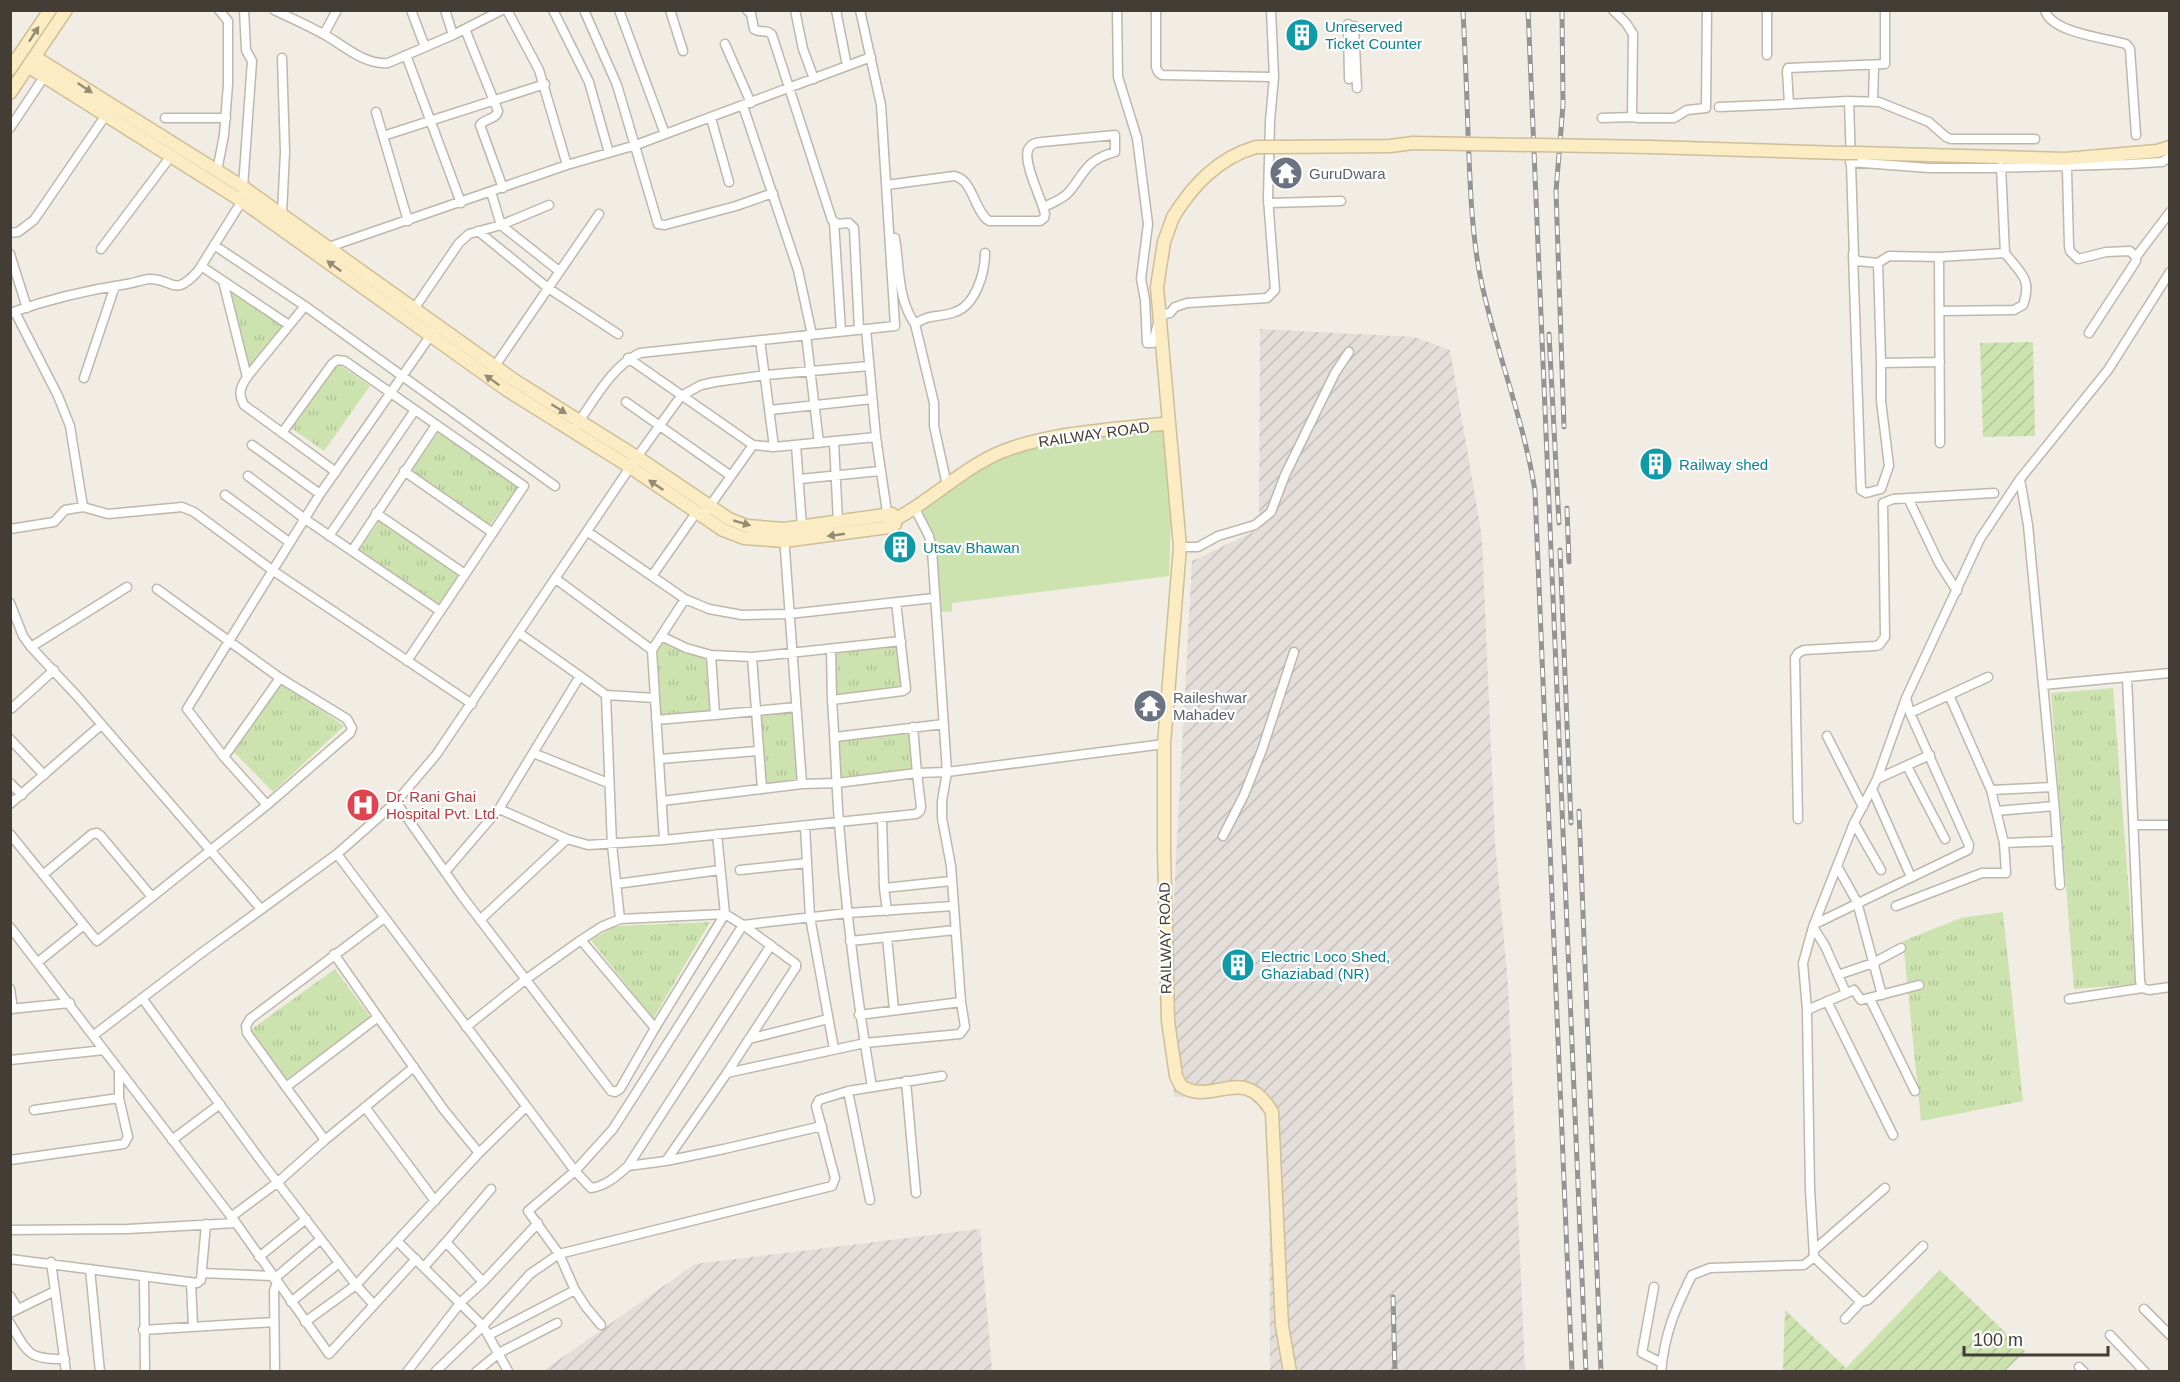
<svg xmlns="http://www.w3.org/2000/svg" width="2180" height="1382" font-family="Arial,sans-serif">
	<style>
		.industrial { fill: url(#industrial-furrows) }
		.grass { fill: #cde3af }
		.park { fill: url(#park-tufts) }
		.garden { fill: url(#garden-furrows) }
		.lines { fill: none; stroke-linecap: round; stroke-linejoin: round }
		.street-casing { stroke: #bfb7ab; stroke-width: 11 }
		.secondary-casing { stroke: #cfbe97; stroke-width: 15 }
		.street { stroke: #fff; stroke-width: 8 }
		.secondary { stroke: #fbecc4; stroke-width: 12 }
		.rail-casing { stroke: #949494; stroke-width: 5 }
		.rail { stroke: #fff; stroke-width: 3; stroke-dasharray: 9; stroke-linecap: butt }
		.secondary-bridge-casing { stroke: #cfbe97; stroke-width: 15; stroke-linecap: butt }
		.secondary-bridge { stroke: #fbecc4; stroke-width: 12 }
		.oneway { fill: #968c75 }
		.labels { text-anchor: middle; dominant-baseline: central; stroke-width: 4.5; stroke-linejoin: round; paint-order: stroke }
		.culture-label { font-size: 15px; fill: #0d838f; stroke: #fff; text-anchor: start }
		.worship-label { font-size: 15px; fill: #5b616d; stroke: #fff; text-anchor: start }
		.street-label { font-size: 15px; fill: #433d35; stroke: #fff }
		.health-label { font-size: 15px; fill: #be3a42; stroke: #fff; text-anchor: start }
	</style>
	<defs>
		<pattern id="industrial-furrows" width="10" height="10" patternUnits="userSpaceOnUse" patternTransform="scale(1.5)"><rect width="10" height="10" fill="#e3ded9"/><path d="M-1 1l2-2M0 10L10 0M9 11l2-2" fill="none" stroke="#c4bfbb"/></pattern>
		<pattern id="park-tufts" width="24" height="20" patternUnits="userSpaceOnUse" patternTransform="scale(1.5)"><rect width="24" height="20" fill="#cde3af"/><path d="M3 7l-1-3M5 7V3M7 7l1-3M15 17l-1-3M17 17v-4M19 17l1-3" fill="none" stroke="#b1c497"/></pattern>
		<pattern id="garden-furrows" width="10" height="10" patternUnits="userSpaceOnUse" patternTransform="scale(1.5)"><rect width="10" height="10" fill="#cde3af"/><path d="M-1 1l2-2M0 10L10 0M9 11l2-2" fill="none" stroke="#b1c497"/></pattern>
	</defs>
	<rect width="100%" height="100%" fill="#f1ede4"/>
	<path class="industrial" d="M1260,329L1414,337L1450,350L1482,537L1495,842L1508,984L1525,1371H1270L1269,1117L1245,1093L1174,1097L1170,973L1192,561L1259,529Z
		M980,1229L992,1371H543L695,1264Z"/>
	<path class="grass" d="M1161,428L1165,430L1171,515L1169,576L952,603V612L937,611C936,575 942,538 917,509L1004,454L1055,443Z"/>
	<path class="park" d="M227,287L285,326L247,372Z
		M337,363L370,386L324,451L291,428Z
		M438,432L519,486L489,526L411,471Z
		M380,520L459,575L438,605L359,550Z
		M661,641L708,656L712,714L658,718L654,650Z
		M898,645L902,688L835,697V652Z
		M281,681L344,726L273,792L233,751Z
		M2113,688L2136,984L2074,989L2051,693Z
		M791,711L798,781L765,785L758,714Z
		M911,729L913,771L841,777L838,740Z
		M2003,912L2023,1101L1921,1121L1903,941L1961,918Z
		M710,922L653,1019L591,940L615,926Z
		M335,969L371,1018L285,1080L249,1031Z"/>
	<path class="garden" d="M2033,342L2035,436L1983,437L1980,343Z
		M1940,1270L2025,1351L2005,1371H1783L1785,1310L1846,1368Z"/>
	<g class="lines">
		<defs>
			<path id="street" d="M274,10C291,18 309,26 325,35C345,46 364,65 388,63L453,35L502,10
				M411,10L425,47
				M445,10L453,35
				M507,10L539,70L567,165
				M553,10L589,82L609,153
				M584,10L617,85L658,224L665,225L736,206L773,193
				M619,10L665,134
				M670,10L683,51
				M747,10L751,14L754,29C760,34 767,28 772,35L832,220L838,224L849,223L854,228L859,329
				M795,10L803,49L814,79
				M836,10L847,66
				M1117,10L1118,77L1137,138L1148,224L1141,279L1145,300L1147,343H1153L1160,315L1170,313L1175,307L1187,303L1267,298L1275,290L1268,198L1270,121L1274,77L1271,10
				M1156,10V67L1158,72L1162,75L1274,77
				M1613,10L1626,23L1633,34L1632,115L1637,118H1674L1687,110L1706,108L1707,10
				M1767,10V55
				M1885,10V64L1788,68L1787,71L1789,104L1849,101L1879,102L1929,122L1946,137L1951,139H2035
				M2045,10C2051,33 2106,38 2126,44L2130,49L2136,135
				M1348,24L1349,79
				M1354,26L1357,88
				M465,29L498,111C496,120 485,118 480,125L503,188
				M324,34L337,10
				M725,44L751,103
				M406,55L461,203
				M282,58L285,152L282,214
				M1849,101L1854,257L1857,261L1878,263L1889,256L1939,257
				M1873,102L1874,66
				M743,106L798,270L812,335
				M1719,107L1789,104
				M376,112L408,221
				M165,118H226
				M711,118L729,182
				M1602,118L1634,117
				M10,128L44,77
				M383,136L545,84
				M1850,162L1929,168H1995L2129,164L2162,162L2170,157
				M2067,170L2069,246L2070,251L2078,259L2106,252L2130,251L2136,257V261L2089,333
				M217,171L224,135L228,84V21L219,10
				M887,185L954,176C973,179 974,211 989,221H1040L1044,218L1045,214C1042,199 1021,160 1029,148C1032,143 1036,143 1042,142L1115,135V152C1086,160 1086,171 1069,192C1063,199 1052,203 1044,207
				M491,192L501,225L559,271
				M1268,203L1341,201
				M834,222L841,331
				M478,231L548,288L618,334
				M10,233L18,232L34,220L108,112
				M895,238C900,268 897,298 915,324
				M214,245L305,306L555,486
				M326,248L567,165L636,145L871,57
				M101,249L171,156
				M10,254L27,308
				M1853,254L1861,490L1866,493L1881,489L1889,466L1881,401V363
				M2136,257L2170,212
				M1878,263L1881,363L1940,362
				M201,266L289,325
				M223,281L247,377
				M305,306L247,377C240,388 238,393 244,405L336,472
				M414,309L459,243L469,234L501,225L549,205
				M1940,311L2014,310L2023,305C2033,278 2019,272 2005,253
				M15,312L58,396L70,426L83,507
				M10,313C49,299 87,290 127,284C134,283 141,280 149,279C173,278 173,299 198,271L242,201L252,61L246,50L244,10
				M866,329L876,437L888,519
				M806,335L819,443
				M760,340L774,447
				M628,358L753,445
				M495,366L599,214
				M84,378L115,286
				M626,402L731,476
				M770,410L872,399
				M577,424C595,399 612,366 640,353L895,326L881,105L860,10
				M282,433L332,364L337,360L345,361L524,486L407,661
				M834,442L838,522
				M1940,443L1939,257L2005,253L2001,167
				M252,445L320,494
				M796,445L802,527
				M404,471L493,533
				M248,476L305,519L440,611
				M800,479L880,471
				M2020,479L2028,525L2055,812L2060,885
				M947,485L934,426V403L915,324C930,313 940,318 955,312C976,305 985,272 985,253
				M225,495L289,542
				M1908,498L1939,563L1957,591
				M707,510L753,445L774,447L876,437
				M376,513L465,574
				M10,529L54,522L65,510L83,507L108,514L182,507L194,512L272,570L472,704
				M588,532L685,599L709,609L742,615L789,614L934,598
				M329,536L415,410
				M1180,547H1198L1218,536L1255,525L1271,512L1285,475L1335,373L1349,352
				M352,551L436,425
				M652,576L696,513
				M556,579L652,650L664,840
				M10,603L23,636L31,647L77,696L261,909
				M519,633L580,676
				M661,636L686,648L711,655L752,657L901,641
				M31,647L127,587
				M831,649L832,700L903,691L906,689L896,602
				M652,650L685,599
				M752,657L762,789
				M2127,677L2140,981L2142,988L2149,990L2170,987
				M2043,685L2170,673
				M606,695L612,845L620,919
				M832,700C835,741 836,782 839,823C846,912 857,999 872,1087
				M10,707L12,708L54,670
				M1910,713L1988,677
				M715,715L796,707
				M656,720L715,715L711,655
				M1827,736L1863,807
				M835,737L944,724
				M10,739L44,775
				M224,757L280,678
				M660,759L757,751
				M1907,766L1945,839
				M1877,779L1930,755
				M10,783L22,795
				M608,783L533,753L580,676L606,695L655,698
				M802,784L837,783L917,773L913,727
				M1872,789L1911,877
				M1991,790L2052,787
				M662,801L802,784L784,536
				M396,802L462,896L611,1091L615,1092L620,1089L655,1028L725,914L743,925L796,964V967L727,1073L666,1161L628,1166
				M10,804L101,725
				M267,805L224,757L187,709L320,494L433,332
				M499,809L533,753
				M1996,811L2054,806
				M882,818L884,888L951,881
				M1798,819L1795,658L1798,653L1804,650L1875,646L1879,645L1885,637L1883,503L1893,499L1994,493
				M1854,823L1881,870
				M2134,825H2170
				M805,826L810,917L834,1049
				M10,834L97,941L267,805L350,733L352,728L347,719L280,678L157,589
				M1223,836L1244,795L1262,750L1294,652
				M2004,843L2057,841
				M337,854L575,1171L591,1188C606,1186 617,1176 628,1166L771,945
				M1837,866L1857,902L1882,995
				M740,870L807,863
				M445,872L499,809L567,839L588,845L664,840L916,814L920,811L921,807L917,773L947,772L1164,744
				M44,874L92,834L97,833L101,836L152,897
				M616,884L720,870
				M884,888L887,911
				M1896,906L1982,873H2006L2004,843L1991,790L1949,695
				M480,920L567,839
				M1815,924L1968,850L1969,845L1910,713L1906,698
				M10,927L236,1223L329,1354L416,1259
				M1813,927L1825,946L1846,993
				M887,937L894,1010
				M850,941L955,930
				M334,954L378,1017L286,1087L247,1033L246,1026L250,1019L384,918
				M38,962L84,925
				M1838,975L1873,963L1901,948
				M10,989L13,1009
				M142,998L261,1161L356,1285L374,1305
				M1870,999L1915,1091
				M2069,999L2142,988
				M1827,1001L1893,1135
				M10,1009L70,1003
				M1807,1010L1854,990L1861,1000L1919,985
				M859,1015L961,1002
				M378,1017L444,1110L479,1153
				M466,1027L525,980L581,940
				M655,1028L581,940L601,927L620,919L725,914L717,834
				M94,1035L200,954L337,854L396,802L436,755L637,457L681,396L701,385L715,382L766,375L869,366
				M749,1039L828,1019
				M10,1060L104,1050
				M727,1073L865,1043L960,1034L965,1027L961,1002L951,866L942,818V801L947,772L932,550L929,536L915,509
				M906,1081L916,1193
				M848,1091L870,1200
				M365,1107L435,1201
				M34,1110L119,1098
				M172,1140L220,1104
				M325,1140L414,1067
				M10,1160L124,1144L128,1137L119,1098V1070
				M666,1161L724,1149L822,1126
				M231,1217L278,1182L325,1140L286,1087
				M10,1230L128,1229L236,1223
				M397,1241L483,1326L508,1371
				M1814,1250L1885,1188
				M259,1257L306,1219
				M1814,1257L1861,1302L1868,1300L1923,1246
				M10,1259L197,1283L201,1280L206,1224
				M424,1267L446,1242
				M90,1269L100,1372
				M202,1273L272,1276
				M144,1277L145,1372
				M274,1279L321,1239
				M191,1282L193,1327
				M483,1282L446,1242L491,1189
				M1654,1287L1642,1353L1662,1363
				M55,1291L66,1372
				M10,1296L18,1309
				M291,1302L339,1263
				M2144,1309L2170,1335
				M10,1313L55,1291L51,1262
				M1845,1319L1861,1302
				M305,1322L356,1285L479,1153L526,1107
				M10,1323C28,1353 28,1360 65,1359
				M601,1325L586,1307L575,1290L559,1254L528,1211L575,1171L613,1129L743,925L848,913L953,906
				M143,1330L274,1322
				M489,1335L575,1290
				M2110,1335L2145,1372
				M2079,1367L2084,1372
				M436,1371L483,1326L530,1274L559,1254L832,1186L835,1178L816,1106L819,1100L848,1091L942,1076
				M275,1372L274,1291L277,1282
				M407,1372L461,1302L483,1282L538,1223
				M476,1372L499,1353L557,1323
				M1661,1372C1665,1331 1675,1310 1692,1275L1710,1268L1804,1265L1814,1257L1810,1189L1807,1010L1803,963L1813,927L1854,823L1877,779L1906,698L1980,539L2020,479L2108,370L2170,272"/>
			<path id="secondary" d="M35,57L243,187L514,380L637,457L729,519L747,526L784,529L892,514L896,519
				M29,67L242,201L507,390L630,467L723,530L744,538L784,541L889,527L895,524L896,519
				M10,69L50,10
				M10,93L66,10
				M1651,147L1842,153
				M1858,153L2065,159L2157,151L2170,147
				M1173,217L1164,242L1157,287L1180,547L1164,744V849L1168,1021L1176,1076L1181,1086C1213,1107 1243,1062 1272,1112L1282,1326L1290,1372
				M896,519C933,499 963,468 1001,452C1053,431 1114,430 1169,423"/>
		</defs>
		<use href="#street" class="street-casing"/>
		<use href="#secondary" class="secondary-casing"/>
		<use href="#street" class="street"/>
		<use href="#secondary" class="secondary"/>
		<defs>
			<path id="rail" d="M1463,10C1465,52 1467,93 1468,134C1470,179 1471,225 1479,270C1493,345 1523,415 1535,491L1572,1372
				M1528,10L1586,1372
				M1562,10L1563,105L1556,191L1564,427
				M1549,334L1559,523
				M1567,508L1569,562
				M1560,550L1571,823
				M1579,811L1601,1372
				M1393,1297L1395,1372"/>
		</defs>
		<use href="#rail" class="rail-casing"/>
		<use href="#rail" class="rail"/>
		<defs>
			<path id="secondary-bridge" d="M1842,153H1858
				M1173,217C1193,185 1218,158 1256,147L1390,146L1413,143L1651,147"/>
		</defs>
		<use href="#secondary-bridge" class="secondary-bridge-casing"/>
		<use href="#secondary-bridge" class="secondary-bridge"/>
	</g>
	<defs><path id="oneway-solid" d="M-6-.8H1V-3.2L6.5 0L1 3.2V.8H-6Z" transform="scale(1.5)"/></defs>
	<g class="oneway">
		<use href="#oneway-solid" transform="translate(34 34) rotate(-57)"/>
		<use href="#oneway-solid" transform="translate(85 88) rotate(34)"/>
		<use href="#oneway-solid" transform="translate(334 266) rotate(-144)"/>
		<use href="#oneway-solid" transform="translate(492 380) rotate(-145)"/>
		<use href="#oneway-solid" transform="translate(559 409) rotate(32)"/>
		<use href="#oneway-solid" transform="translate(656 485) rotate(-146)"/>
		<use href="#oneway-solid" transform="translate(742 523) rotate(16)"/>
		<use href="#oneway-solid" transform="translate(836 535) rotate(172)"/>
	</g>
	<defs>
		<symbol id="building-disc" viewBox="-11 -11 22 22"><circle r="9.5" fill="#0f9aa8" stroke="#fff"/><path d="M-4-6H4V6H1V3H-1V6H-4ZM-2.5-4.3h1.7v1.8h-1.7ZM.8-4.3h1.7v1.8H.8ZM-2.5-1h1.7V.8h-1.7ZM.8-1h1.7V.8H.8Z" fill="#fff"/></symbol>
		<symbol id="temple-disc" viewBox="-11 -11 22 22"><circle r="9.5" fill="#6b7280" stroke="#fff"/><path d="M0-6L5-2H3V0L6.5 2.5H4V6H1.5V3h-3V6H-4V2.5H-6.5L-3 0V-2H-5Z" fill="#fff"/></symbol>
		<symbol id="hospital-disc" viewBox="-11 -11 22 22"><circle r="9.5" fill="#e0444e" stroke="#fff"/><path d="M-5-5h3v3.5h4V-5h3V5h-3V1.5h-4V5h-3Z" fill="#fff"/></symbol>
	</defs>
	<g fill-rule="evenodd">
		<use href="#building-disc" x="1283" y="16" width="38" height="38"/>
		<use href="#temple-disc" x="1267" y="154" width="38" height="38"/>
		<use href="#building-disc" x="1637" y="445" width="38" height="38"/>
		<use href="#building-disc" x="881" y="528" width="38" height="38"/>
		<use href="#temple-disc" x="1131" y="687" width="38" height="38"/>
		<use href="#hospital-disc" x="344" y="786" width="38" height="38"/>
		<use href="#building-disc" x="1219" y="946" width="38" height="38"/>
	</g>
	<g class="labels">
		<g class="culture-label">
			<text x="1325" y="26">Unreserved<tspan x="1325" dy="17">Ticket Counter</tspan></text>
			<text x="1679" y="464">Railway shed</text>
			<text x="923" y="547">Utsav Bhawan</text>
			<text x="1261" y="956">Electric Loco Shed,<tspan x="1261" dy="17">Ghaziabad (NR)</tspan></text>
		</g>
		<g class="worship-label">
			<text x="1309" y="173">GuruDwara</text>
			<text x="1173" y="697">Raileshwar<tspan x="1173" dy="17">Mahadev</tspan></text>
		</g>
		<g class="street-label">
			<text transform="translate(1094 434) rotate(-8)">RAILWAY ROAD</text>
			<text transform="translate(1165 938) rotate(-91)">RAILWAY ROAD</text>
		</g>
		<g class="health-label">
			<text x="386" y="796">Dr. Rani Ghai<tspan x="386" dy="17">Hospital Pvt. Ltd.</tspan></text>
		</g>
	</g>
	<rect width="2180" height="1382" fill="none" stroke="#433d35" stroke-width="24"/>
	<path d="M1964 1346v9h144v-9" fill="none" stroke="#433d35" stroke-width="3"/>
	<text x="1973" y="1346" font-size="18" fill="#433d35" stroke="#ffffff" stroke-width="4.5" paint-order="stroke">100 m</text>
</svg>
